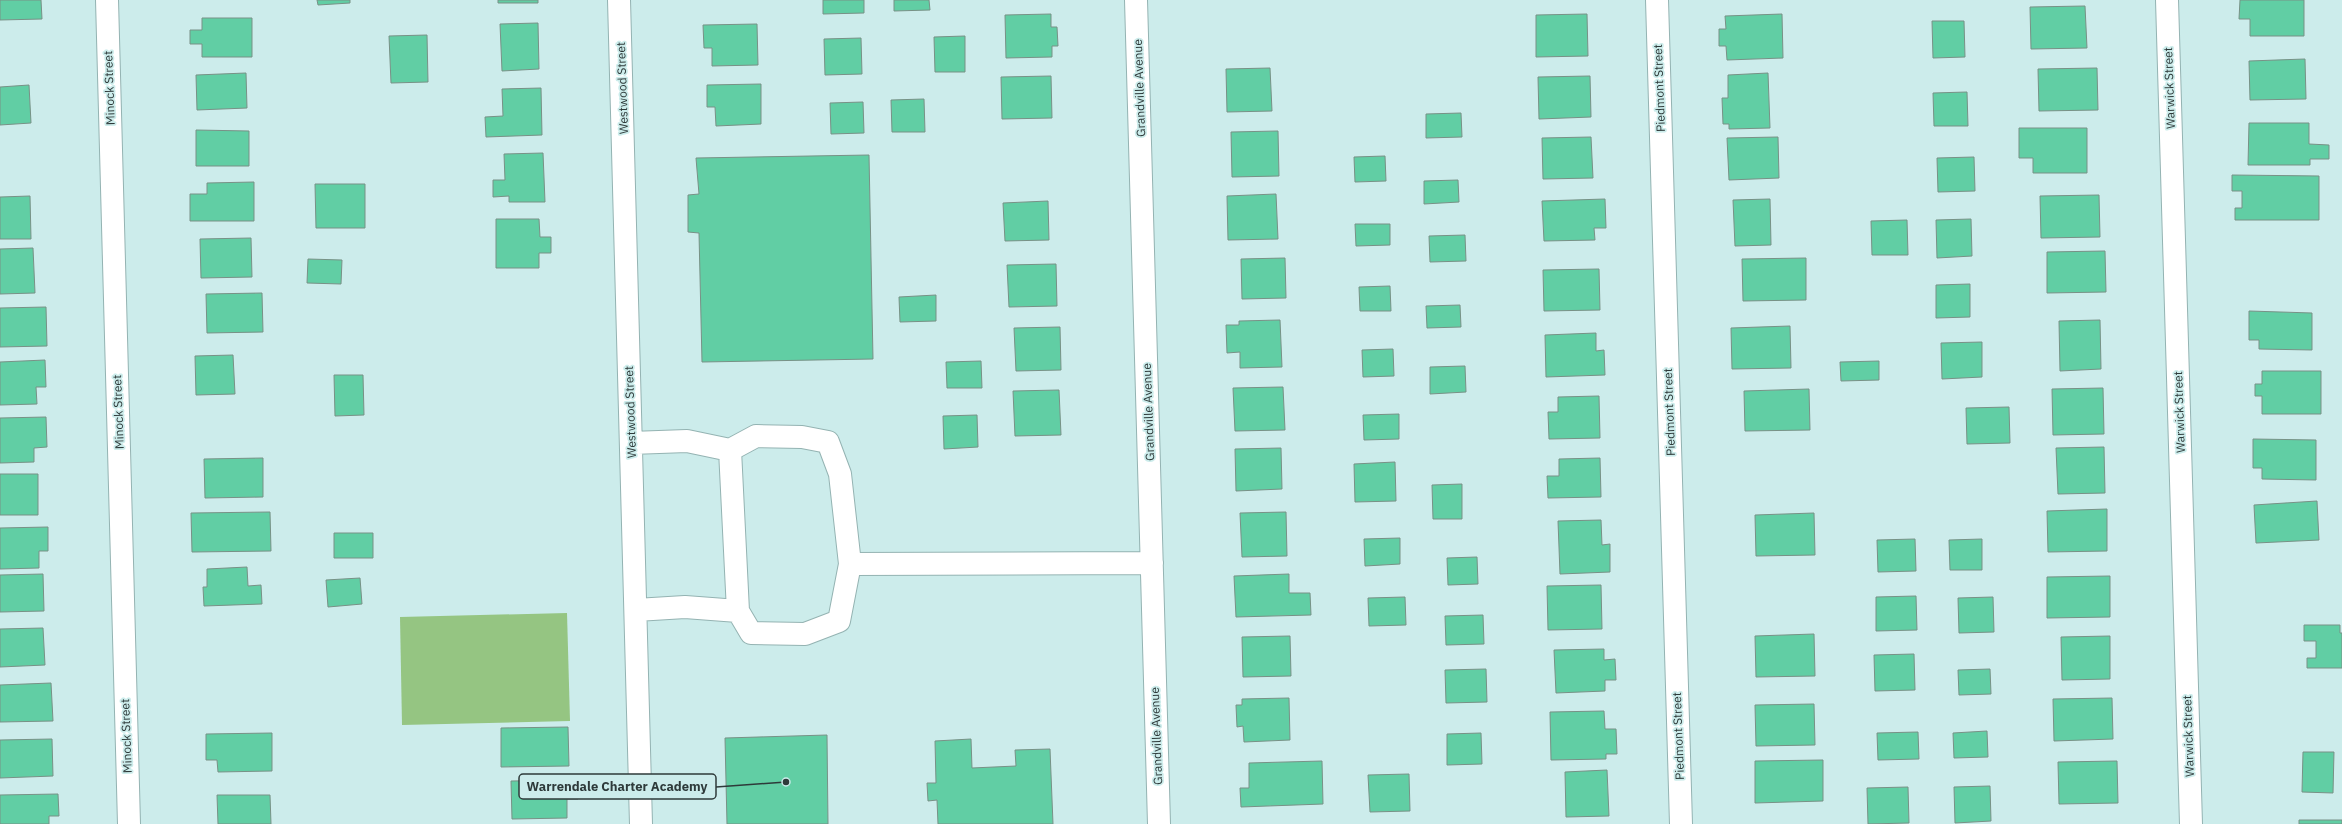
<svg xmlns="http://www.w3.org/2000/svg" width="2342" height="824" font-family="'IBM Plex Sans',sans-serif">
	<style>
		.green { fill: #95c582 }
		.building { fill: #61cea4; stroke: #789186 }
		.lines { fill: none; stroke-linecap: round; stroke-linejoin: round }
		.minor-casing { stroke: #94b3b2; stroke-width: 24 }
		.minor { stroke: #fff; stroke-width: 22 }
		.labels { text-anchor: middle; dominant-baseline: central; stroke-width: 3.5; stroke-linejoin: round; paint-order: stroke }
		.street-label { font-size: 12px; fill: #2e3a3a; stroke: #cceceb }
		.leader { fill: none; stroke: #2e3a3a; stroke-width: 1.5 }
		.callout-dot { fill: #2e3a3a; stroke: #cceceb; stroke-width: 1.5 }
		.callout { fill: #cceceb; stroke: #2e3a3a; stroke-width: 1.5 }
		.callout-label { font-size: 13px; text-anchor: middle; font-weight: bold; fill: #2e3a3a }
	</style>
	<rect width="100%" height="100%" fill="#cceceb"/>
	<path class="green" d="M567,613L570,721L402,725L400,617Z"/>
	<path class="building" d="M0,0H41L42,19L0,20Z
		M317,0H350V3L318,5Z
		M498,0H538V3H498Z
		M823,0H864V13L823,14Z
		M894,0H929L930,10L894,11Z
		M2240,0H2304V36H2250V19H2239Z
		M2085,6L2087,48L2031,49L2030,7Z
		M1051,14V27H1057L1058,46H1052V57L1006,58L1005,15Z
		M1587,14L1588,56L1536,57V15Z
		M1782,14L1783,58L1727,60L1726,46H1719V29H1726L1725,16Z
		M202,18H252V57H202V44H190V30H202Z
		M1932,21H1964L1965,57L1933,58Z
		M538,23L539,69L502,71L500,24Z
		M757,24L758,65L712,66V48H704L703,25Z
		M427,35L428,82L391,83L389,36Z
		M965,36V72H935L934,37Z
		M861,38L862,74L825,75L824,39Z
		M2305,59L2306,99L2250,100L2249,61Z
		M1270,68L1272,111L1227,112L1226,69Z
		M2097,68L2098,110L2039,111L2038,69Z
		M246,73L247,108L197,110L196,75Z
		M1768,73L1770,128L1729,129V124H1723L1722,98H1728V75Z
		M1051,76L1052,118L1002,119L1001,77Z
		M1590,76L1591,117L1539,119L1538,77Z
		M761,84V124L716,126L715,107H707V85Z
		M29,85L31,123L0,125V87Z
		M541,88L542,135L486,137L485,117L503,116L502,89Z
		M1967,92L1968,126H1934L1933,93Z
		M924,99L925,132H892L891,100Z
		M863,102L864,133L831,134L830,103Z
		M1461,113L1462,137L1426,138V114Z
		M2249,123H2309V144L2329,145V159H2310V165H2248Z
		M2019,128H2087V173H2033V158H2019Z
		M196,130L249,131V166H196Z
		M1278,131L1279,176L1232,177L1231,132Z
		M1591,137L1593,178L1543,179L1542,138Z
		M1778,137L1779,178L1729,180L1727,138Z
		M543,153L545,202H509V196L493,197V180H505L504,154Z
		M869,155L873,359L702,362L699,233L688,232V195L699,194L696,158Z
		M1385,156L1386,181L1355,182L1354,157Z
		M1974,157L1975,191L1938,192L1937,158Z
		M2232,175L2319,176V220H2235V208H2242V191H2232Z
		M1458,180L1459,202L1424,204V181Z
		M254,182V221H190V194H207V183Z
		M315,184H365V228H316Z
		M1276,194L1278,239L1228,240L1227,196Z
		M2099,195L2100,237L2041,238L2040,196Z
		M30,196L31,239H0V197Z
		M1605,199L1606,228H1594L1595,240L1544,241L1542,201Z
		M1770,199L1771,245L1735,246L1733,200Z
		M1048,201L1049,240L1005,241L1003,203Z
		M496,219H539L540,237H551V253H539V268H496Z
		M1971,219L1972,256L1937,258L1936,220Z
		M1907,220L1908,255H1872L1871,221Z
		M1355,224H1390V245L1356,246Z
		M1465,235L1466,261L1430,262L1429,236Z
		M251,238L252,277L201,278L200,239Z
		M33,248L35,293L0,294V249Z
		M2105,251L2106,292L2047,293V252Z
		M1285,258L1286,298L1242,299L1241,259Z
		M1806,258V300L1743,301L1742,259Z
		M308,259L342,260L341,284L307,283Z
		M1056,264L1057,306L1009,307L1007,265Z
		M1599,269L1600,310L1544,311L1543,270Z
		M1970,284V317L1936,318V285Z
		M1390,286L1391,311H1360L1359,287Z
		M262,293L263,332L207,333L206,294Z
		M936,295V321L900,322L899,297Z
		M1460,305L1461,327L1427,328L1426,306Z
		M46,307L47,346L0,347V308Z
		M2249,311L2312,313V350L2259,349V340H2249Z
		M1280,320L1282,367L1240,368V352L1227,353L1226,325H1239V321Z
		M2100,320L2101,369L2060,371L2059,321Z
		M1790,326L1791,368L1732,369L1731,328Z
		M1060,327L1061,370L1016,371L1014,328Z
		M1596,333V351L1604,350L1605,375L1546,377L1545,335Z
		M1982,342V377L1942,379L1941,343Z
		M1393,349L1394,376L1363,377L1362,350Z
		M233,355L235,394L196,395L195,356Z
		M45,360L46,387H36L37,404L0,405V362Z
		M981,361L982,388H947L946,362Z
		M1879,361V380L1841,381L1840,362Z
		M1465,366L1466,392L1430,394V367Z
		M2262,371H2321V414H2262V396H2255V384H2262Z
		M334,375H363L364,415L335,416Z
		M1283,387L1285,430L1235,431L1233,388Z
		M2103,388L2104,434L2053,435L2052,389Z
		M1809,389L1810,430L1745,431L1744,391Z
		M1059,390L1061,435L1015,436L1013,391Z
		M1599,396L1600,438L1549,439L1548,412H1558V397Z
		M2009,407L2010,443L1967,444L1966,408Z
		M1399,414V439L1364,440L1363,415Z
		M977,415L978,447L944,449L943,416Z
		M46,417L47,447L34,448V462L0,463V418Z
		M2253,439L2316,440V480L2262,479V468H2253Z
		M2104,447L2105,493L2058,494L2056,448Z
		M1281,448L1282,489L1236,491L1235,449Z
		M263,458V497L205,498L204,459Z
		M1600,458L1601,497L1548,498L1547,476H1559V459Z
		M1395,462L1396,501L1355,502L1354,464Z
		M0,474H38V515H0Z
		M1462,484V519H1433L1432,485Z
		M2317,501L2319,540L2256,543L2254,505Z
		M2107,509V551L2048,552L2047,511Z
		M270,512L271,551L192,552L191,513Z
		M1286,512L1287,556L1242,557L1240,513Z
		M1814,513L1815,555L1756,556L1755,515Z
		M1601,520L1602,545L1610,544V572L1560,574L1558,521Z
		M48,527V551H39V568L0,569V528Z
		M334,533H373V558H334Z
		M1400,538V564L1365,566L1364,539Z
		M1915,539L1916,571L1878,572L1877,540Z
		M1982,539V570H1950L1949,540Z
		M1477,557L1478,584L1448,585L1447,558Z
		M247,567L248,586L261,585L262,604L204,606L203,587H207V569Z
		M43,574L44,611L0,612V575Z
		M1289,574V593H1310L1311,615L1236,617L1234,576Z
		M2110,576V617L2047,618V577Z
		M360,578L362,604L328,607L326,580Z
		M1601,585L1602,629L1548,630L1547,586Z
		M1916,596L1917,630L1876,631V597Z
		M1405,597L1406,625L1369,626L1368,598Z
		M1993,597L1994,632L1959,633L1958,598Z
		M1483,615L1484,644L1446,645L1445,616Z
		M2304,625H2340V633H2342V668H2307V658H2316V641H2304Z
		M43,628L45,665L0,667V629Z
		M1814,634L1815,676L1756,677L1755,636Z
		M1290,636L1291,676L1243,677L1242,637Z
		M2110,636V679L2062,680L2061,637Z
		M1604,649V660L1615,659L1616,680H1605V691L1556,693L1554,650Z
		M1914,654L1915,690L1875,691L1874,655Z
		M1486,669L1487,702L1446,703L1445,670Z
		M1990,669L1991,694L1959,695L1958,670Z
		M51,683L53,721L0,722V685Z
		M1289,698L1290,740L1244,742L1243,726L1237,727L1236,705H1242V699Z
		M2112,698L2113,739L2054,741L2053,699Z
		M1814,704L1815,745L1756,746L1755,705Z
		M1604,711L1605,729H1616L1617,754H1606V759L1551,760L1550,712Z
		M568,727L569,766L501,767V728Z
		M1987,731L1988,757L1954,758L1953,733Z
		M1918,732L1919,759L1878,760L1877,733Z
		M272,733V771L218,772L217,760H206V734Z
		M1481,733L1482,764L1447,765V734Z
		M827,735L828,824H727L725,738Z
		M52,739L53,776L0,778V740Z
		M971,739L972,768L1016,766L1015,750L1050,749L1053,824H938L937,800L928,801L927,783H936L935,741Z
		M2303,752H2334L2333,793L2302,792Z
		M1823,760V801L1755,803V761Z
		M1322,761L1323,804L1241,807L1240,788H1249V763Z
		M2117,761L2118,803L2059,804L2058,762Z
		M1607,770L1609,816L1566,817L1565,772Z
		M1409,774L1410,811L1370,812L1368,775Z
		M578,780V799H567V818L512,819L511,781Z
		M1990,786L1991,821L1955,823L1954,787Z
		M1908,787L1909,823L1868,824L1867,788Z
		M58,794L59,816H49V824H0V795Z
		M217,795H270L271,824H218Z
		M2299,820H2342V824H2299Z"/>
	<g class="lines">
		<defs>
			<path id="minor" d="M107,0L129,824
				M619,0L641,824
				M1136,0L1159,824
				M1657,0L1681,824
				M2167,0L2191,824
				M756,436L802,437L828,442L840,474L850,564L839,621L805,634L751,633L738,611L730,450Z
				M631,443L687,441L730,450
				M850,564L1152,563
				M636,610L685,607L738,611"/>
		</defs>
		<use href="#minor" class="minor-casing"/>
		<use href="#minor" class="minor"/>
	</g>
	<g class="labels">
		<g class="street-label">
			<text transform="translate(109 88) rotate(-92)">Minock Street</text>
			<text transform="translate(622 88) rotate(-92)">Westwood Street</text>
			<text transform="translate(1139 88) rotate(-92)">Grandville Avenue</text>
			<text transform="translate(1659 88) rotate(-92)">Piedmont Street</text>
			<text transform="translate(2169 88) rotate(-92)">Warwick Street</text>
			<text transform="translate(118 412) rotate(-92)">Minock Street</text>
			<text transform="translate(630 412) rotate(-92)">Westwood Street</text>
			<text transform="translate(1148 412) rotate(-92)">Grandville Avenue</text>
			<text transform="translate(1669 412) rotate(-92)">Piedmont Street</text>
			<text transform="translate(2179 412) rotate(-92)">Warwick Street</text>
			<text transform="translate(126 736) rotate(-92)">Minock Street</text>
			<text transform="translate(1156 736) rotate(-92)">Grandville Avenue</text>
			<text transform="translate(1678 736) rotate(-92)">Piedmont Street</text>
			<text transform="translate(2188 736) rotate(-92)">Warwick Street</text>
		</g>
	</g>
	<path class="leader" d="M786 782L716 787"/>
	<circle class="callout-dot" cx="786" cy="782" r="4"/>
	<rect class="callout" x="519" y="774" width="197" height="25" rx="4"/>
	<g class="callout-label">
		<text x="617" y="791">Warrendale Charter Academy</text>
	</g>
</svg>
